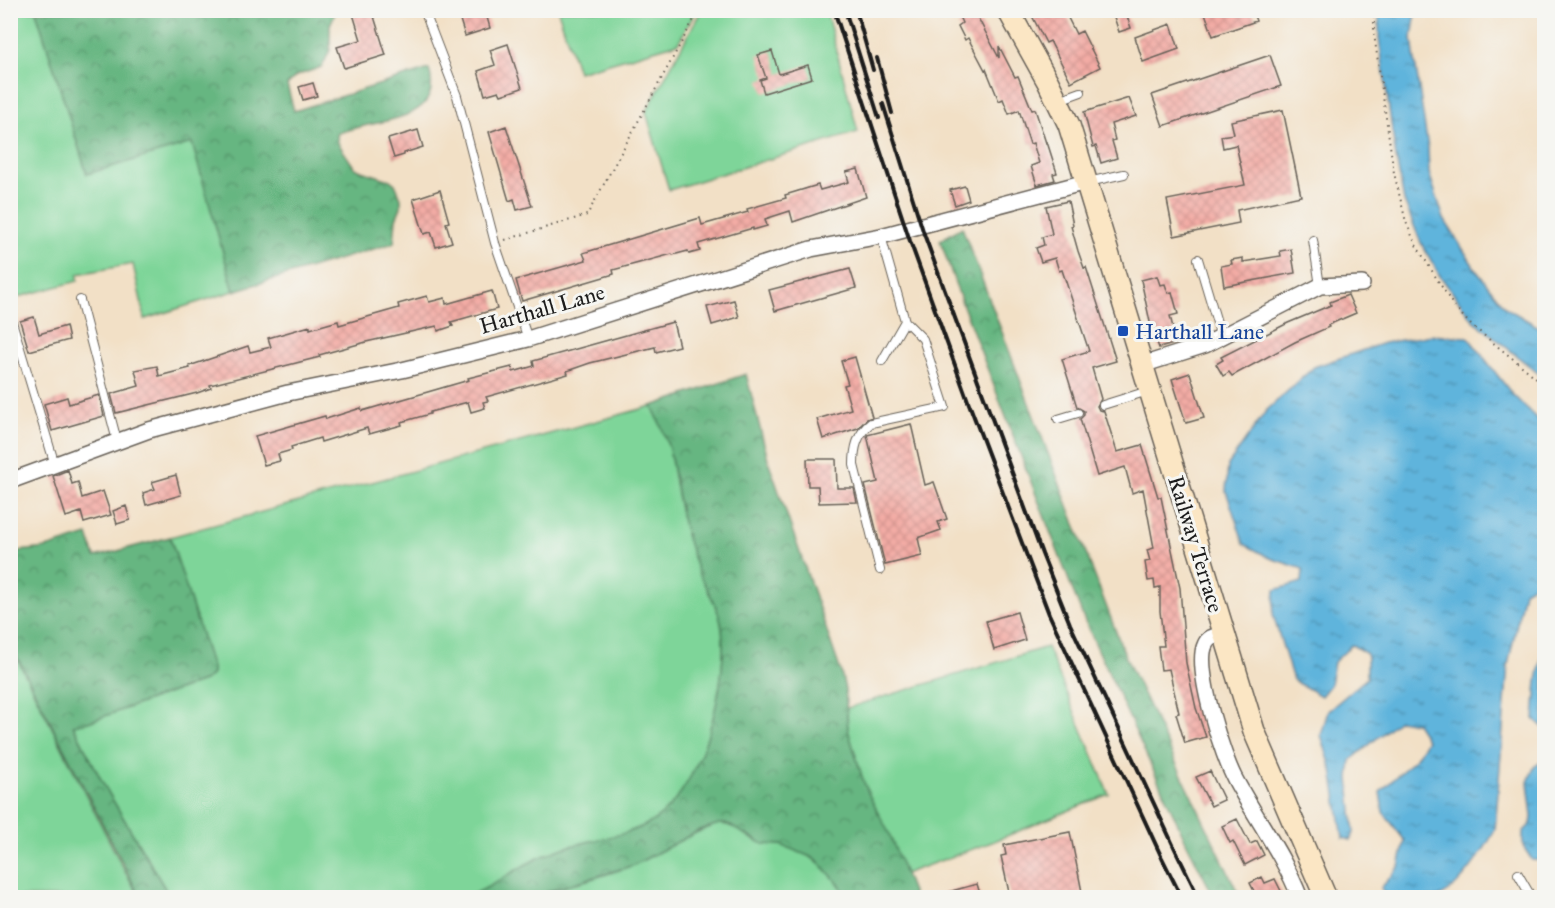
<svg xmlns="http://www.w3.org/2000/svg" width="1555" height="908" font-family="'IM FELL Great Primer',serif">
	<style>
		.grass { fill: #7ed599; stroke: #4d785a; stroke-width: 1.5 }
		.forest { fill: url(#forest-crowns); stroke: #41694e; stroke-width: 1.5 }
		.water { fill: url(#water-ripples); stroke: #3e687c; stroke-width: 1.5 }
		.building { fill: url(#building-cross-hatch) }
		.lines { fill: none; stroke-linecap: round; stroke-linejoin: round }
		.lane-casing { stroke: #676158; stroke-width: 10 }
		.street-casing { stroke: #676158; stroke-width: 18 }
		.secondary-casing { stroke: #676158; stroke-width: 24 }
		.path { stroke: #676158; stroke-width: 2; stroke-dasharray: 1.5 4.5; stroke-linecap: butt }
		.lane { stroke: #fff; stroke-width: 8 }
		.street { stroke: #fff; stroke-width: 15 }
		.secondary { stroke: #fbe6c4; stroke-width: 21 }
		.rail { stroke: #1c1c1c; stroke-width: 4 }
		.transit-dot { fill: #1a4fb4; stroke: #f6f6f2; stroke-width: 2 }
		.labels { text-anchor: middle; dominant-baseline: central; stroke-width: 6; stroke-linejoin: round; paint-order: stroke }
		.street-label { font-size: 22px; fill: #1c1c1c; stroke: #f6f6f2 }
		.transit-label { font-size: 22px; fill: #164399; stroke: #f6f6f2; text-anchor: start }
	</style>
	<defs>
		<pattern id="forest-crowns" width="20" height="18" patternUnits="userSpaceOnUse" patternTransform="scale(1.5)"><rect width="20" height="18" fill="#66b681"/><path d="M2 6a3 3 0 1 1 6 0M12 15a3 3 0 1 1 6 0" fill="none" stroke="#539369"/></pattern>
		<pattern id="water-ripples" width="26" height="14" patternUnits="userSpaceOnUse" patternTransform="scale(1.5)"><rect width="26" height="14" fill="#5fb4dc"/><path d="M2 4q2-2 4 0t4 0M15 11q2-2 4 0t4 0" fill="none" stroke="#4e92b2"/></pattern>
		<pattern id="building-cross-hatch" width="8" height="8" patternUnits="userSpaceOnUse" patternTransform="scale(1.5)"><rect width="8" height="8" fill="#f3aca5"/><path d="M0 0l8 8M0 8l8-8" fill="none" stroke="#d0938d"/></pattern>
	</defs>
	<rect width="100%" height="100%" fill="#f6f6f2"/>
	<filter id="ink" filterUnits="userSpaceOnUse"><feTurbulence type="fractalNoise" baseFrequency=".0167" numOctaves="2"/><feDisplacementMap in="SourceGraphic" scale="12" xChannelSelector="R" yChannelSelector="G"/><feConvolveMatrix kernelMatrix="1 2 1 2 8 2 1 2 1" color-interpolation-filters="sRGB"/></filter>
	<filter id="wash" filterUnits="userSpaceOnUse"><feTurbulence type="fractalNoise" baseFrequency=".008" numOctaves="4" result="noise"/><feDisplacementMap in="SourceGraphic" scale="24" xChannelSelector="R" yChannelSelector="G"/><feGaussianBlur stdDeviation="1.35" result="paint"/><feColorMatrix in="noise" values="0 0 0 0 0 0 0 0 0 0 0 0 0 0 0 0 0 1.4 0 .05"/><feComposite in="paint" operator="in"/></filter>
	<g filter="url(#wash)">
		<rect width="100%" height="100%" fill="#f2e0c6"/>
		<path class="grass" d="M10,11H36L87,174L192,142L234,291L145,319L133,264L78,274V281L11,299L10,197L16,195L10,162Z
			M558,11V10L696,11L678,43L578,72Z
			M701,11H826L858,132L669,190L646,112Z
			M652,406C659,420 665,434 669,449C675,477 677,505 686,533C690,546 693,560 699,572C706,589 717,603 721,622C731,677 703,790 653,821C630,835 601,838 575,845C564,847 552,852 541,857C514,868 492,889 465,897H170L105,787L73,724L88,722L206,680L212,674V668L170,537Z
			M10,645L125,872L140,897H11Z
			M1047,647L1109,794L992,842L904,874L888,833L870,797L863,780L848,730L847,708Z
			M719,824C737,824 745,838 761,843C766,845 773,844 779,845C810,852 833,869 848,897L535,898C567,883 603,878 635,864C664,851 689,833 719,824Z"/>
		<path class="forest" d="M36,11H336L330,25V50L322,67L296,76L287,85L294,111L429,69C446,125 371,118 337,134L338,143L354,167L359,170L390,180L395,184L401,198V207L396,219L394,243L234,291L192,143L87,174Z
			M962,227L1126,658L1240,897H1214L1188,846L1083,617L962,303L940,240Z
			M746,374L769,463L841,672L845,689L848,730L863,780L870,797L889,833L914,897H848L838,883L816,859L781,845L763,844L727,824H719L700,830L634,865L555,889L535,897H465C492,889 514,868 541,857C552,852 564,847 575,845C601,838 630,835 653,821C703,789 731,677 721,622C717,603 706,589 698,572C694,561 691,549 687,538C678,508 676,478 669,449C665,434 659,420 652,406Z
			M88,535L95,557L170,537L212,668V674L206,680L88,722L73,725L105,787L170,897H140L11,645V552L46,548Z"/>
		<path class="water" d="M1379,11H1416L1412,38L1414,54L1428,148L1429,173L1444,219L1476,270L1506,308L1544,330V378L1473,320L1440,276L1421,243L1404,201L1396,158L1379,38Z
			M1432,335L1468,337L1512,394L1544,426V579L1524,591L1508,665L1495,830C1485,849 1458,891 1438,897C1423,901 1403,898 1387,897L1381,888L1399,867L1405,841L1383,812L1380,792L1416,758L1427,740L1416,723L1399,720L1351,760L1349,778L1354,833L1351,840L1343,838L1332,770L1321,735L1328,711L1367,678V654L1352,645L1334,662L1330,685L1321,696L1293,680L1273,615L1275,590L1302,582L1303,569L1270,558L1244,544L1226,491L1228,465L1266,411L1314,367L1384,343Z
			M1544,647V728L1534,719L1537,680Z
			M1544,760V860L1543,861L1532,860L1523,846V832L1531,824L1532,817L1528,782L1534,767Z"/>
		<g id="blocks">
			<path class="building" d="M364,10H372L386,55L344,68L337,47L361,40L353,14Z
				M457,10H485L490,28L465,36Z
				M956,10H972L975,16H977L999,58V46L1015,77L1018,76L1032,110L1035,109L1046,143L1047,142L1057,173L1053,174L1055,180L1037,185L1031,166L1039,163L1033,143L1030,144L1019,110L1009,114L1003,99L999,101L986,69L985,70L968,38L965,40L958,26L962,23Z
				M1029,10H1064L1076,34L1082,31L1100,67L1071,82L1050,41L1046,43Z
				M1121,10H1125L1131,28L1119,32L1113,14Z
				M1204,10H1252L1256,21L1213,36Z
				M1171,24L1179,49L1143,62L1135,37Z
				M508,44L522,88L501,95L499,91L485,95L478,71L495,65L490,50Z
				M772,51L779,74L808,65L812,78L764,93L760,80L766,78L758,55Z
				M1270,55L1281,86L1163,126L1152,95Z
				M313,83L317,96L303,100L299,87Z
				M1129,98L1136,116L1111,124L1115,140L1112,141L1117,158L1101,163L1096,146L1093,147L1084,112Z
				M1283,110L1301,196L1237,210L1239,223L1174,236L1167,200L1245,185L1236,145L1223,148L1221,136L1234,134L1231,121Z
				M506,126L532,206L517,210L514,199L509,201L489,132Z
				M418,130L423,147L404,153V155L394,158L388,139Z
				M858,169L866,197L793,222L790,211L765,219L767,226L753,230V228L698,244L700,251L689,254L688,251L673,255L672,254L639,263L613,270L614,274L522,301L516,280L586,260L583,253L700,218L702,225L748,212L747,209L786,198L785,195L818,185L820,190L849,182L846,172Z
				M965,186L969,200L955,205L950,190Z
				M440,190L449,222L446,223L452,242L436,247L431,232L424,234L413,199Z
				M1068,201L1073,225L1071,226L1078,251L1084,268L1086,267L1116,361L1092,368L1101,399L1097,406L1099,410L1104,411L1117,452L1142,445L1158,497H1161L1171,545L1180,588L1186,663L1196,708L1206,737L1185,743L1176,714L1179,713L1169,669L1161,670L1158,646H1164L1160,611V587L1155,588L1154,580L1148,581L1145,562L1150,561L1147,550L1154,548L1143,489L1132,493L1125,467L1097,476L1080,419L1084,415V411L1077,407L1062,359L1089,351L1062,270L1059,271L1055,258L1041,262L1036,248L1044,245L1042,237L1052,234L1046,206Z
				M1291,249L1295,273L1224,286L1221,266L1232,264L1231,260L1243,258V262L1281,256L1280,251Z
				M850,269L856,288L775,311L769,290Z
				M1157,276L1160,285L1165,284L1168,293L1172,292L1178,314L1170,316L1177,343L1159,348L1150,322L1141,280Z
				M492,291L497,309L451,322L453,326L438,331L437,326L366,342L319,355L320,357L304,361L210,385L211,388L197,393L116,413L111,394L139,386L135,370L157,366L159,376L190,368L189,366L248,346L250,352L271,347L268,338L310,326V329L338,321L339,325L399,308L398,304L427,296L429,302L445,298L446,304Z
				M1348,295L1356,313L1328,325L1329,327L1295,342L1232,376L1229,372L1223,376L1216,364L1223,360L1221,357L1288,323L1331,305L1330,302Z
				M734,300L739,317L712,325L707,307Z
				M34,317L39,334L66,326L69,340L29,351L20,321Z
				M673,322L679,346L656,352L655,347L590,363L567,371L568,374L486,397L488,401L483,402L485,408L471,412L468,402L430,412V414L401,422L402,425L369,434L367,428L321,442L320,438L291,447L292,450L278,454L280,461L264,465L255,436L325,416L326,419L361,408L362,411L469,380L468,378L512,367L513,372L534,366L533,361Z
				M855,357L872,417L867,419L858,428L823,439L817,419L851,409L844,385L848,384L841,361Z
				M1190,373L1204,418L1186,423L1172,379Z
				M99,395L104,416L52,431L44,404L67,397L69,404Z
				M911,424L925,485L934,482L947,519L938,522L941,530L918,538L922,556L885,565L865,485L878,482L867,435Z
				M807,459H836L837,488H854L857,502L819,503L818,486H808Z
				M68,470L72,484L78,482L82,498L103,491L111,515L84,523L81,512L66,517L53,476Z
				M176,475L181,495L146,505L143,493L155,489L152,482Z
				M126,506L130,520L117,524L113,511Z
				M1017,612L1025,640L994,650L986,621Z
				M1210,771L1224,800L1211,806L1196,777Z
				M1237,819L1250,844L1257,841L1264,855L1245,865L1233,841L1230,843L1222,826Z
				M1070,832L1083,897H1010L1001,856L1006,855L1004,845Z
				M1262,877L1265,883L1275,879L1284,897H1257L1250,883Z
				M977,884L981,897H942L941,894Z"/>
		</g>
	</g>
	<g filter="url(#ink)">
		<use href="#blocks" fill-opacity="0" stroke="#676158" stroke-width="1.5"/>
		<g class="lines">
			<defs>
				<path id="lane" d="M424,10L457,96L495,243L528,339
					M1059,100L1081,92
					M1088,182L1124,174
					M881,236L905,321L882,361
					M1313,240L1320,286
					M1198,259L1221,336
					M80,300L117,441
					M10,315L55,465
					M1103,405L1148,391
					M1058,419L1078,413
					M880,570L854,465C854,448 857,434 871,423L945,407L923,339L905,321
					M1518,874L1532,898"/>
				<path id="street" d="M1142,365L1205,345L1320,286L1362,284
					M10,481L149,430L288,393L402,370L528,339L811,249L881,236L1086,182
					M1223,634C1215,636 1208,637 1205,645C1194,668 1223,758 1236,781C1257,820 1284,856 1300,898"/>
				<path id="secondary" d="M1008,10L1048,82L1069,125L1254,731L1326,898"/>
			</defs>
			<use href="#lane" class="lane-casing"/>
			<use href="#street" class="street-casing"/>
			<use href="#secondary" class="secondary-casing"/>
			<path class="path" d="M1374,10V34L1394,173L1406,222L1416,245L1453,305L1470,324L1544,384
				M505,240L587,215L699,10"/>
			<use href="#lane" class="lane"/>
			<use href="#street" class="street"/>
			<use href="#secondary" class="secondary"/>
			<path class="rail" d="M834,10L910,241L968,401L1049,614L1162,858L1182,898
				M845,10L879,118
				M856,10L873,70
				M877,58L892,113
				M883,104L924,234L1042,554L1070,624L1176,851L1199,898"/>
		</g>
	</g>
	<rect class="transit-dot" x="1117" y="325" width="12" height="12" rx="3"/>
	<g class="labels">
		<g class="street-label">
			<text transform="translate(542 309) rotate(-16)">Harthall Lane</text>
			<text transform="translate(1196 544) rotate(73)">Railway Terrace</text>
		</g>
		<g class="transit-label">
			<text x="1135" y="331">Harthall Lane</text>
		</g>
	</g>
	<rect width="1555" height="908" fill="none" stroke="#f6f6f2" stroke-width="36"/>
</svg>
